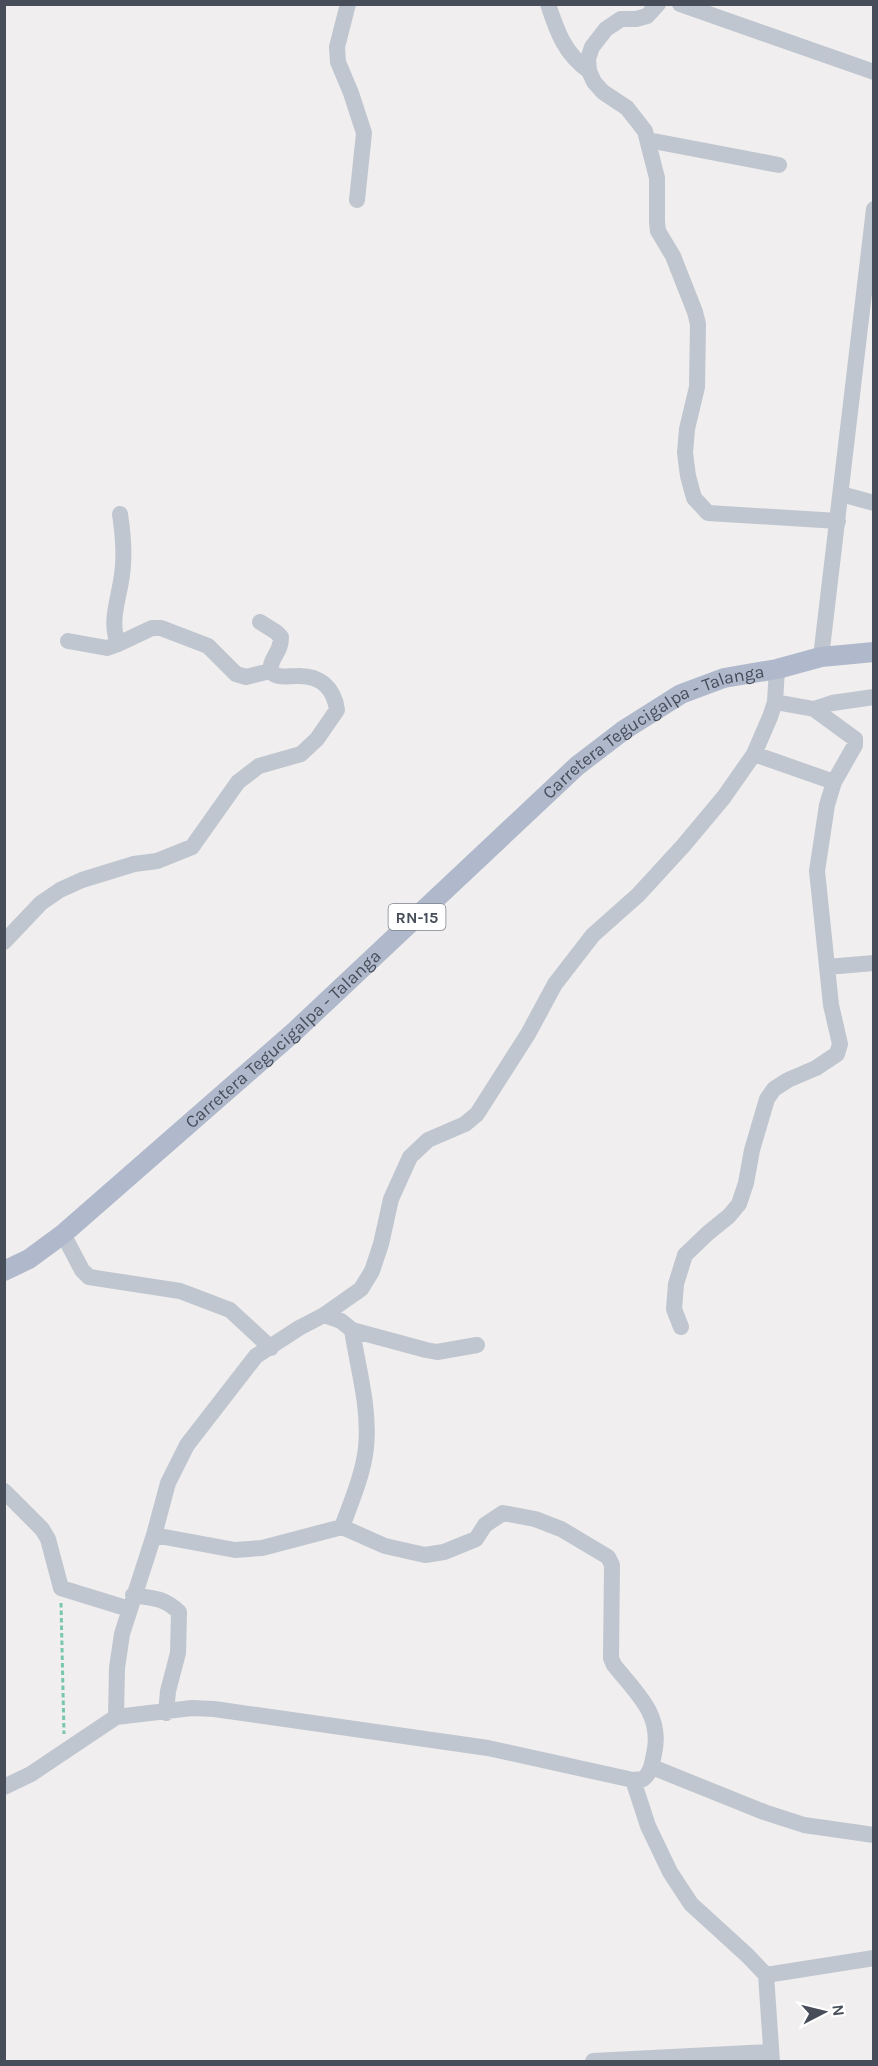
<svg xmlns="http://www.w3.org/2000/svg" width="878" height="2066" font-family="Karla,sans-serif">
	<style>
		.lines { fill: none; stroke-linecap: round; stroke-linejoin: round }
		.path { stroke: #78c7ac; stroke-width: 3; stroke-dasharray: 4.5 3; stroke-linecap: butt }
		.minor { stroke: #bfc6cf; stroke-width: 16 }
		.major { stroke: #afb9cb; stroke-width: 20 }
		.labels { text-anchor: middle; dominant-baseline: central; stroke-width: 6; stroke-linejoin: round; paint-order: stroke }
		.shield { fill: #fff; stroke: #7e838c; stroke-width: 1.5 }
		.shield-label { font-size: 16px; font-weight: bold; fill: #474e5a }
		.street-label { font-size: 18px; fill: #474e5a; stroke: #fff }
	</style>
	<rect width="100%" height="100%" fill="#f0eeee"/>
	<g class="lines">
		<path class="path" d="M61,1603L64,1734"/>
		<path class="minor" d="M348,4L337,47L338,62L351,93L364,133L357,200
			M548,4C557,32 565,54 589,71
			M658,4L647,16L636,19H621L606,29L592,47L588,59L589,71L594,82L603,92L627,108L645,131L657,178V222L658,231L673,256L695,312L698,324L697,387L687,429L685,453L688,476L694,498L708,513L838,521
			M680,4L874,72
			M648,140L779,165
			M841,494L874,503
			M120,514C123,534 125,555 122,575C119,599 109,620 118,644L152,628H161L208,646L236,674L246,677L270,671
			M68,641L107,648L118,644
			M821,657L874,209
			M814,709L832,703L874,697
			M754,754L834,782
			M4,942L41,903L60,890L82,880L134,864L157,861L192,847L238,782L259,766L301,754L317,739L337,710C334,688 320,675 297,676C286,676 278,679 270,671C271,655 281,654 281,637L276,632L260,622
			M827,967L874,963
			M63,1234L82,1270L89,1277L180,1291L230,1310L271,1348
			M324,1315L361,1289L372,1271L381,1244L391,1199L410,1157L428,1140L465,1124L477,1114L528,1034L555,984L593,935L638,895L683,846L724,797L754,754L770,717L775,702L777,669
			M681,1327L674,1309L676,1284L685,1255L708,1233L729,1216L739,1204L746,1183L752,1150L767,1099L774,1089L788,1080L816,1068L837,1054L840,1044L831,1005L817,871L827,805L834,782L855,745V739L814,709L775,702
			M4,1491L42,1529L48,1539L61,1588L129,1609
			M342,1527C351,1502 363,1475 366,1448C370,1408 358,1369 352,1330
			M154,1535L235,1550L262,1548L342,1527L385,1546L425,1555L444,1552L476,1539L485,1525L503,1513L535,1519L561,1529L608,1557L612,1565L611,1658L614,1665C637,1694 663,1715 654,1754C652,1764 651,1773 643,1779L633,1780L648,1826L670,1872L691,1904L748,1956L766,1975L772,2062
			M133,1595C154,1599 163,1597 179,1612L178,1653L168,1691L166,1713
			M116,1717L117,1668L122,1634L154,1535L168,1483L187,1445L256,1356L299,1328L324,1315L341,1321L352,1330L426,1350L437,1352L477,1345
			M652,1767L764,1812L804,1825L874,1835
			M4,1787L31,1774L116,1717L192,1708L214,1709L488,1748L633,1780
			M766,1975L874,1958
			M593,2061L771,2052"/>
		<path class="major" id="s1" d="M4,1271L29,1259L63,1234L294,1032L577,766L624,730L681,694L724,678L777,669L821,657L874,652"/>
	</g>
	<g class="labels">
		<rect class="shield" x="388.5" y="904" width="57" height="26" rx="4.5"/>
		<g class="shield-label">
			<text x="417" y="917">RN-15</text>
		</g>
		<g class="street-label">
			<text stroke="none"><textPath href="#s1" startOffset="850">Carretera Tegucigalpa - Talanga</textPath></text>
			<text stroke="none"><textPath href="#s1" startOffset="364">Carretera Tegucigalpa - Talanga</textPath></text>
		</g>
	</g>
	<rect width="878" height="2066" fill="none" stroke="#474e5a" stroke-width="12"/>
	<g transform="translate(824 2012) rotate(83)" stroke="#ffffff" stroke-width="4.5" paint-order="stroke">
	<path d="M0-4.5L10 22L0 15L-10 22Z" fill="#474e5a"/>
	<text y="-9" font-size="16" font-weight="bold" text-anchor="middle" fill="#474e5a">N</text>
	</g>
</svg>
